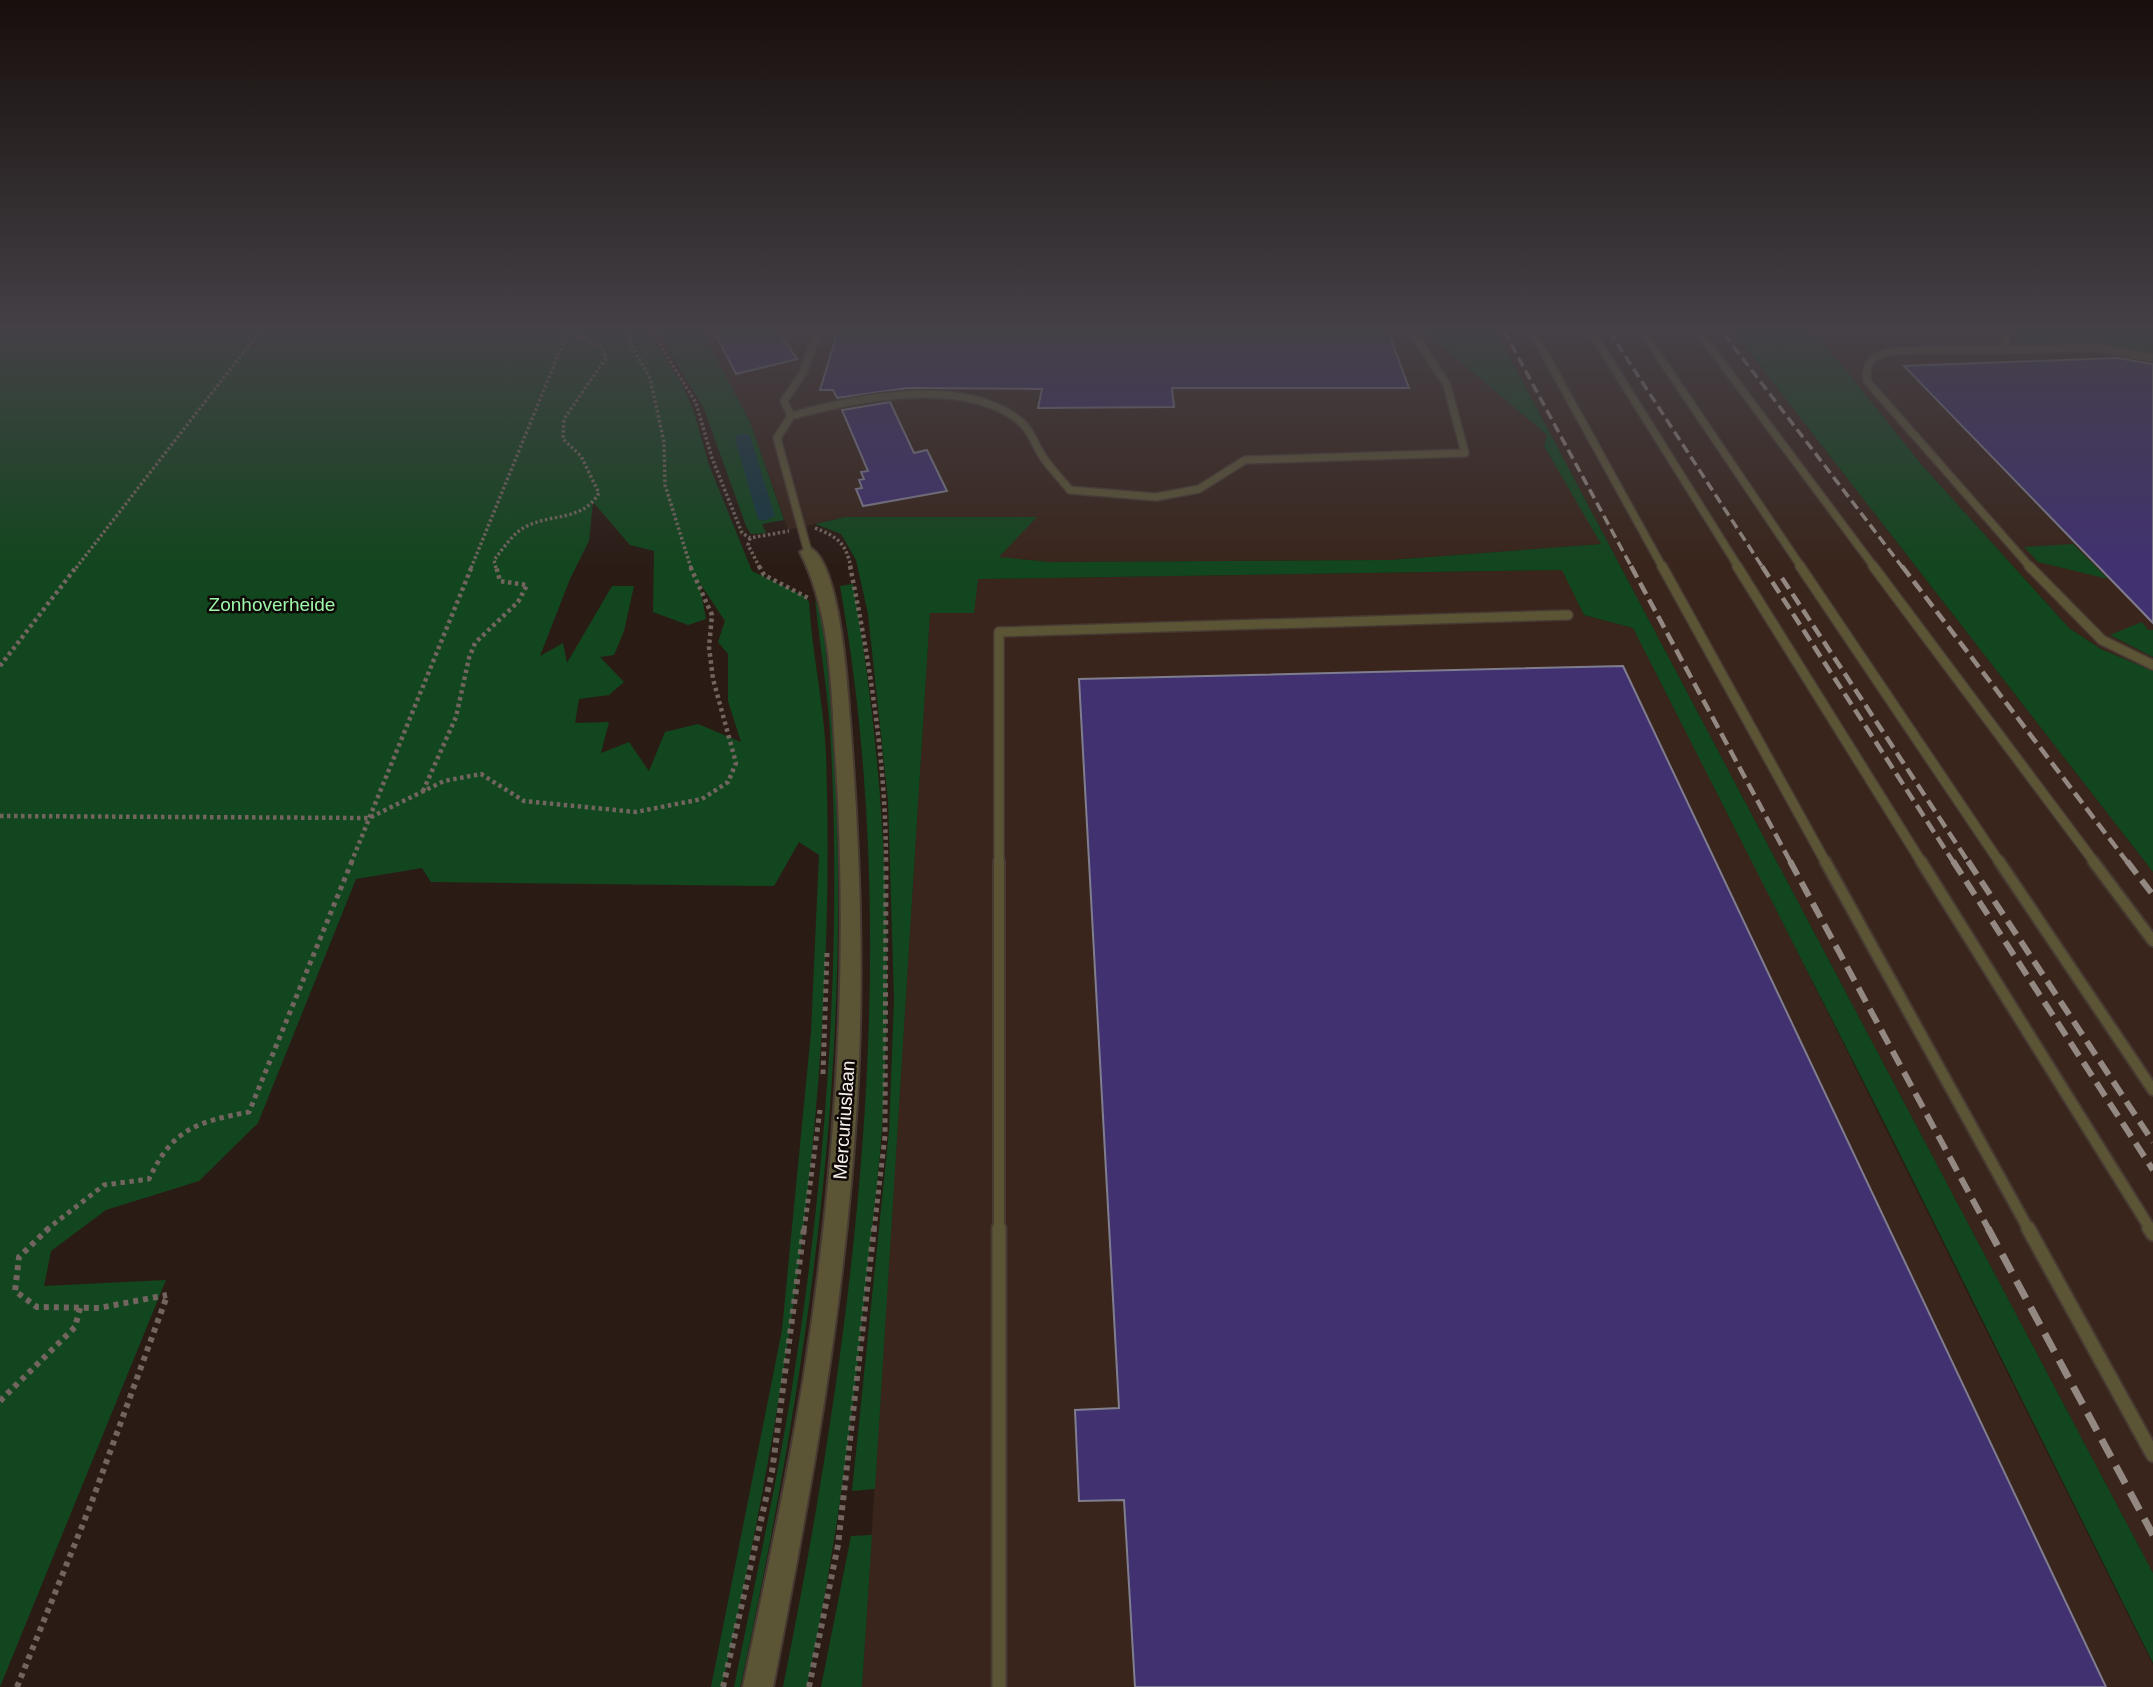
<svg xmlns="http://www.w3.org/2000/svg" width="2153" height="1687" font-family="Helvetica,sans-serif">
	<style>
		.built { fill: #39251c }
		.green { fill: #12461e; fill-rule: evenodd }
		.water { fill: #173842 }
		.building { fill: #413171; stroke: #7f7d8e; stroke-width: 2 }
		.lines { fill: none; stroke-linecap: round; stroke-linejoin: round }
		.service-far3-casing { stroke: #473a33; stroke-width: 10 }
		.service-far2-casing { stroke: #473a33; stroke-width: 12 }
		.service-far1-casing { stroke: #473a33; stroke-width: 14 }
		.service-casing { stroke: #473a33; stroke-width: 17 }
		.minor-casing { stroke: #473a33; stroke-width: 4 }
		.path-far3 { stroke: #72655f; stroke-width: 3.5; stroke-dasharray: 2.5 2.5; stroke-linecap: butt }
		.path-far2 { stroke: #72655f; stroke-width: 4.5; stroke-dasharray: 3.5 3.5; stroke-linecap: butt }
		.path-far1 { stroke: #72655f; stroke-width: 5; stroke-dasharray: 4.5 4.5; stroke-linecap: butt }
		.path { stroke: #72655f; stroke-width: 6; stroke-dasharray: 5 5; stroke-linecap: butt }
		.service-far3 { stroke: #5b5536; stroke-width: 7 }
		.service-far2 { stroke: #5b5536; stroke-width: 9 }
		.service-far1 { stroke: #5b5536; stroke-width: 10 }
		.service { stroke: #5b5536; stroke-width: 13 }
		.minor { fill: #5b5536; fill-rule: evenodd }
		.rail-far3 { stroke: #938882; stroke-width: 3.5; stroke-dasharray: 10 5; stroke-linecap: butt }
		.rail-far2 { stroke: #938882; stroke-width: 4.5; stroke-dasharray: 13 6; stroke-linecap: butt }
		.rail-far1 { stroke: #938882; stroke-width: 6; stroke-dasharray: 16 8; stroke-linecap: butt }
		.rail { stroke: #938882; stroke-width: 7; stroke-dasharray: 20 10; stroke-linecap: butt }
		.labels { text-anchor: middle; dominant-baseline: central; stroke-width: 5; stroke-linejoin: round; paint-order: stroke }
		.park-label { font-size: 19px; fill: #9df7aa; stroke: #0e0806 }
		.street-label { font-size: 19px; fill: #f8efea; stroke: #0e0806 }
	</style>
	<rect width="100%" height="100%" fill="#2a1c15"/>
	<path class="built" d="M702,331H1424L1547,435L1544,446L1602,544L1390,560L1050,562L998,557L1036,517H846L788,530L750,422Z
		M1496,331H1733L2153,872V1573Z
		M1810,331H2017L2018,342L2031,347L2085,343L2153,354V671L2101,649L2069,628L1921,464L1842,365Z
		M1563,570L1584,615L1633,628L1675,706L2153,1665V1687H862L930,612L978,579Z"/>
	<path class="green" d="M0,331H648L681,383L693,409L709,465L752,571L804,596L809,602C812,653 824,704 826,755C837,1068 791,1382 722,1687H711L782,1330L811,1032L819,855L799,842L774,886L431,882L422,868L356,879L258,1123L199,1181L106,1210L51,1251L44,1286L166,1280L0,1687ZM593,502L630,545L654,551L653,612L688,625L706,619L699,582L725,621L718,642L728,654V701L741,742L698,724L665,732L649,771L629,742L601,753L609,722L575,723L579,699L609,695L624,682L600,657L614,655L624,631L634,586H612L567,663L563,643L540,656L570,579L589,541Z
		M657,331H702L750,422L784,520L762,524L766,533L751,534L746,526L704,409Z
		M1424,331H1496L2153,1573V1663L1885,1124L1633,628L1584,615L1562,570L978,579L974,613H930L875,1489L852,1491L889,1131L894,999L888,801L868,614L856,560L841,534L815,524L846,517H1037L999,557L1050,562L1390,560L1601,544L1544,446L1547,435Z
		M1733,331H1810L1842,365L1921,464L2069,628L2101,649L2153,671V872Z
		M2017,331H2153V354L2085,343L2031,347L2018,342Z
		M2073,544L2108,579L2038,562L2024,547Z
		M853,584C884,758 893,935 883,1112C880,1169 872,1227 866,1284C853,1420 835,1554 807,1687H783C855,1327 905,951 840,586Z
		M815,599L822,617C865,978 817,1331 741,1684L740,1687H734C753,1592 774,1496 790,1400C825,1185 842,965 831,747C829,698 820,648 815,599Z
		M2142,622L2148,630H2153V657L2110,635Z
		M872,1535L862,1687H821L851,1536Z"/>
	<path class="water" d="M745,433L750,436L775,516L764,521L758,519L735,439L737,435Z"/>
	<path class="building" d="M714,331H779L797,359L736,374Z
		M838,331H1388L1409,388H1172L1174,407L1038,408L1042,389L908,388L837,398L833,390H820Z
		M2117,358L2153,364V623L1904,366Z
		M890,402L914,453L927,450L947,491L863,506L856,489L862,488L859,480L864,479L861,472L868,471L842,410Z
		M1623,666L2106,1687H1135L1124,1500L1079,1501L1075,1410L1119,1408L1079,679Z"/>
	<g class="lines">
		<defs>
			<path id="service-far3" d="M1532,331L1663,568
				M1591,331L1739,568
				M1642,331L1802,568
				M1698,331L1875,568
				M2004,331L2007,349
				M791,416L784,401L803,373L818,331
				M808,552L777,438L791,416C856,398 962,375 1020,421C1031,430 1035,445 1043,457C1051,469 1061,479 1070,490L1156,497L1199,489L1245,460L1465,453L1447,385L1412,331
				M2031,568L1867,381C1865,361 1873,356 1891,351L2097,348L2153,358"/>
			<path id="service-far2" d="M1662,566L1826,863
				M1737,566L1922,863
				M1800,566L2000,863
				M1873,566L2095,863
				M2029,566L2102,640L2153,665
				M999,863V632L1568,615"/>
			<path id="service-far1" d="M999,861V1230
				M1825,861L2029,1230
				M1921,861L2151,1230
				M1999,861L2153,1090
				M2093,861L2153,941"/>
			<path id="service" d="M999,1228V1687
				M2028,1228L2153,1455
				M2149,1228L2153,1234"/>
			<path id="minor" d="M808,547C837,555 846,667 848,694C859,830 865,965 857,1101C846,1299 811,1492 773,1687H743C764,1585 786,1484 803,1381C835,1178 849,972 836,766C831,695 833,617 800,552Z"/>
		</defs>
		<use href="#service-far3" class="service-far3-casing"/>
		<use href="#service-far2" class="service-far2-casing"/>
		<use href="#service-far1" class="service-far1-casing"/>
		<use href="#service" class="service-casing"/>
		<use href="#minor" class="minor-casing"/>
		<path class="path-far3" d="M629,331L632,346L650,378L664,442L665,485L691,568
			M652,331L696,403L712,458L742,533L750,538L789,531
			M815,528C838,537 846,543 851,568
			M750,538L748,545L760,568
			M76,568L260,331
			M471,568L568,331
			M496,568L494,560C503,549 512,534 525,527C551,513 582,522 599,493L581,456L563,439L564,419L606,358L602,347L577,336L574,331"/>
		<path class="path-far2" d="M759,566L764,575L808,598
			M850,566C870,664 886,763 886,863
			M0,666L77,566
			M423,791L456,717L469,658L475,643L518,602L527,585L500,581L496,566
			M0,816L369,818L444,781L481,774L524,801L636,812L702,799L728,782L736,763L713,679L709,647L712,615L690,566
			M351,863L472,566"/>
		<path class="path-far1" d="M823,1074L827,953
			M46,1230L104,1185L149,1179C173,1128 197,1122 249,1112L352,861
			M804,1230L820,1110
			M874,1230L885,1136L886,861"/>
		<path class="path" d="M49,1228L19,1257L15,1291L37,1307L99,1308L167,1295
			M0,1401L75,1327L80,1308
			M17,1687L91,1504L167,1296
			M723,1687L772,1472L804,1228
			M809,1687L838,1545L874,1228"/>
		<use href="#service-far3" class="service-far3"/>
		<use href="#service-far2" class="service-far2"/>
		<use href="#service-far1" class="service-far1"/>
		<use href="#service" class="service"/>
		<use href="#minor" class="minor"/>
		<path class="rail-far3" d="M1504,331L1632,568
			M1609,331L1763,568
			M1724,334L1903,568"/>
		<path class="rail-far2" d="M1631,566L1791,863
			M1762,566L1954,863
			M1902,566L2128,863
			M1782,578L1969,863"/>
		<path class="rail-far1" d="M1790,861L1989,1230
			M1953,861L2153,1170
			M1968,861L2153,1142
			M2127,861L2153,895"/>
		<path class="rail" d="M1988,1228L2153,1535"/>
	</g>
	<linearGradient id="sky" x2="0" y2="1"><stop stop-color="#170f0c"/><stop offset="0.58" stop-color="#444046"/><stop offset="1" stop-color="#444046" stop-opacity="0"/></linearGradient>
	<rect width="2153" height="567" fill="url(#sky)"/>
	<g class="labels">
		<g class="park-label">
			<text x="272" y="604">Zonhoverheide</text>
		</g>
		<g class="street-label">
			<text transform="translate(844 1120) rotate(-86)">Mercuriuslaan</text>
		</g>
	</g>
</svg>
